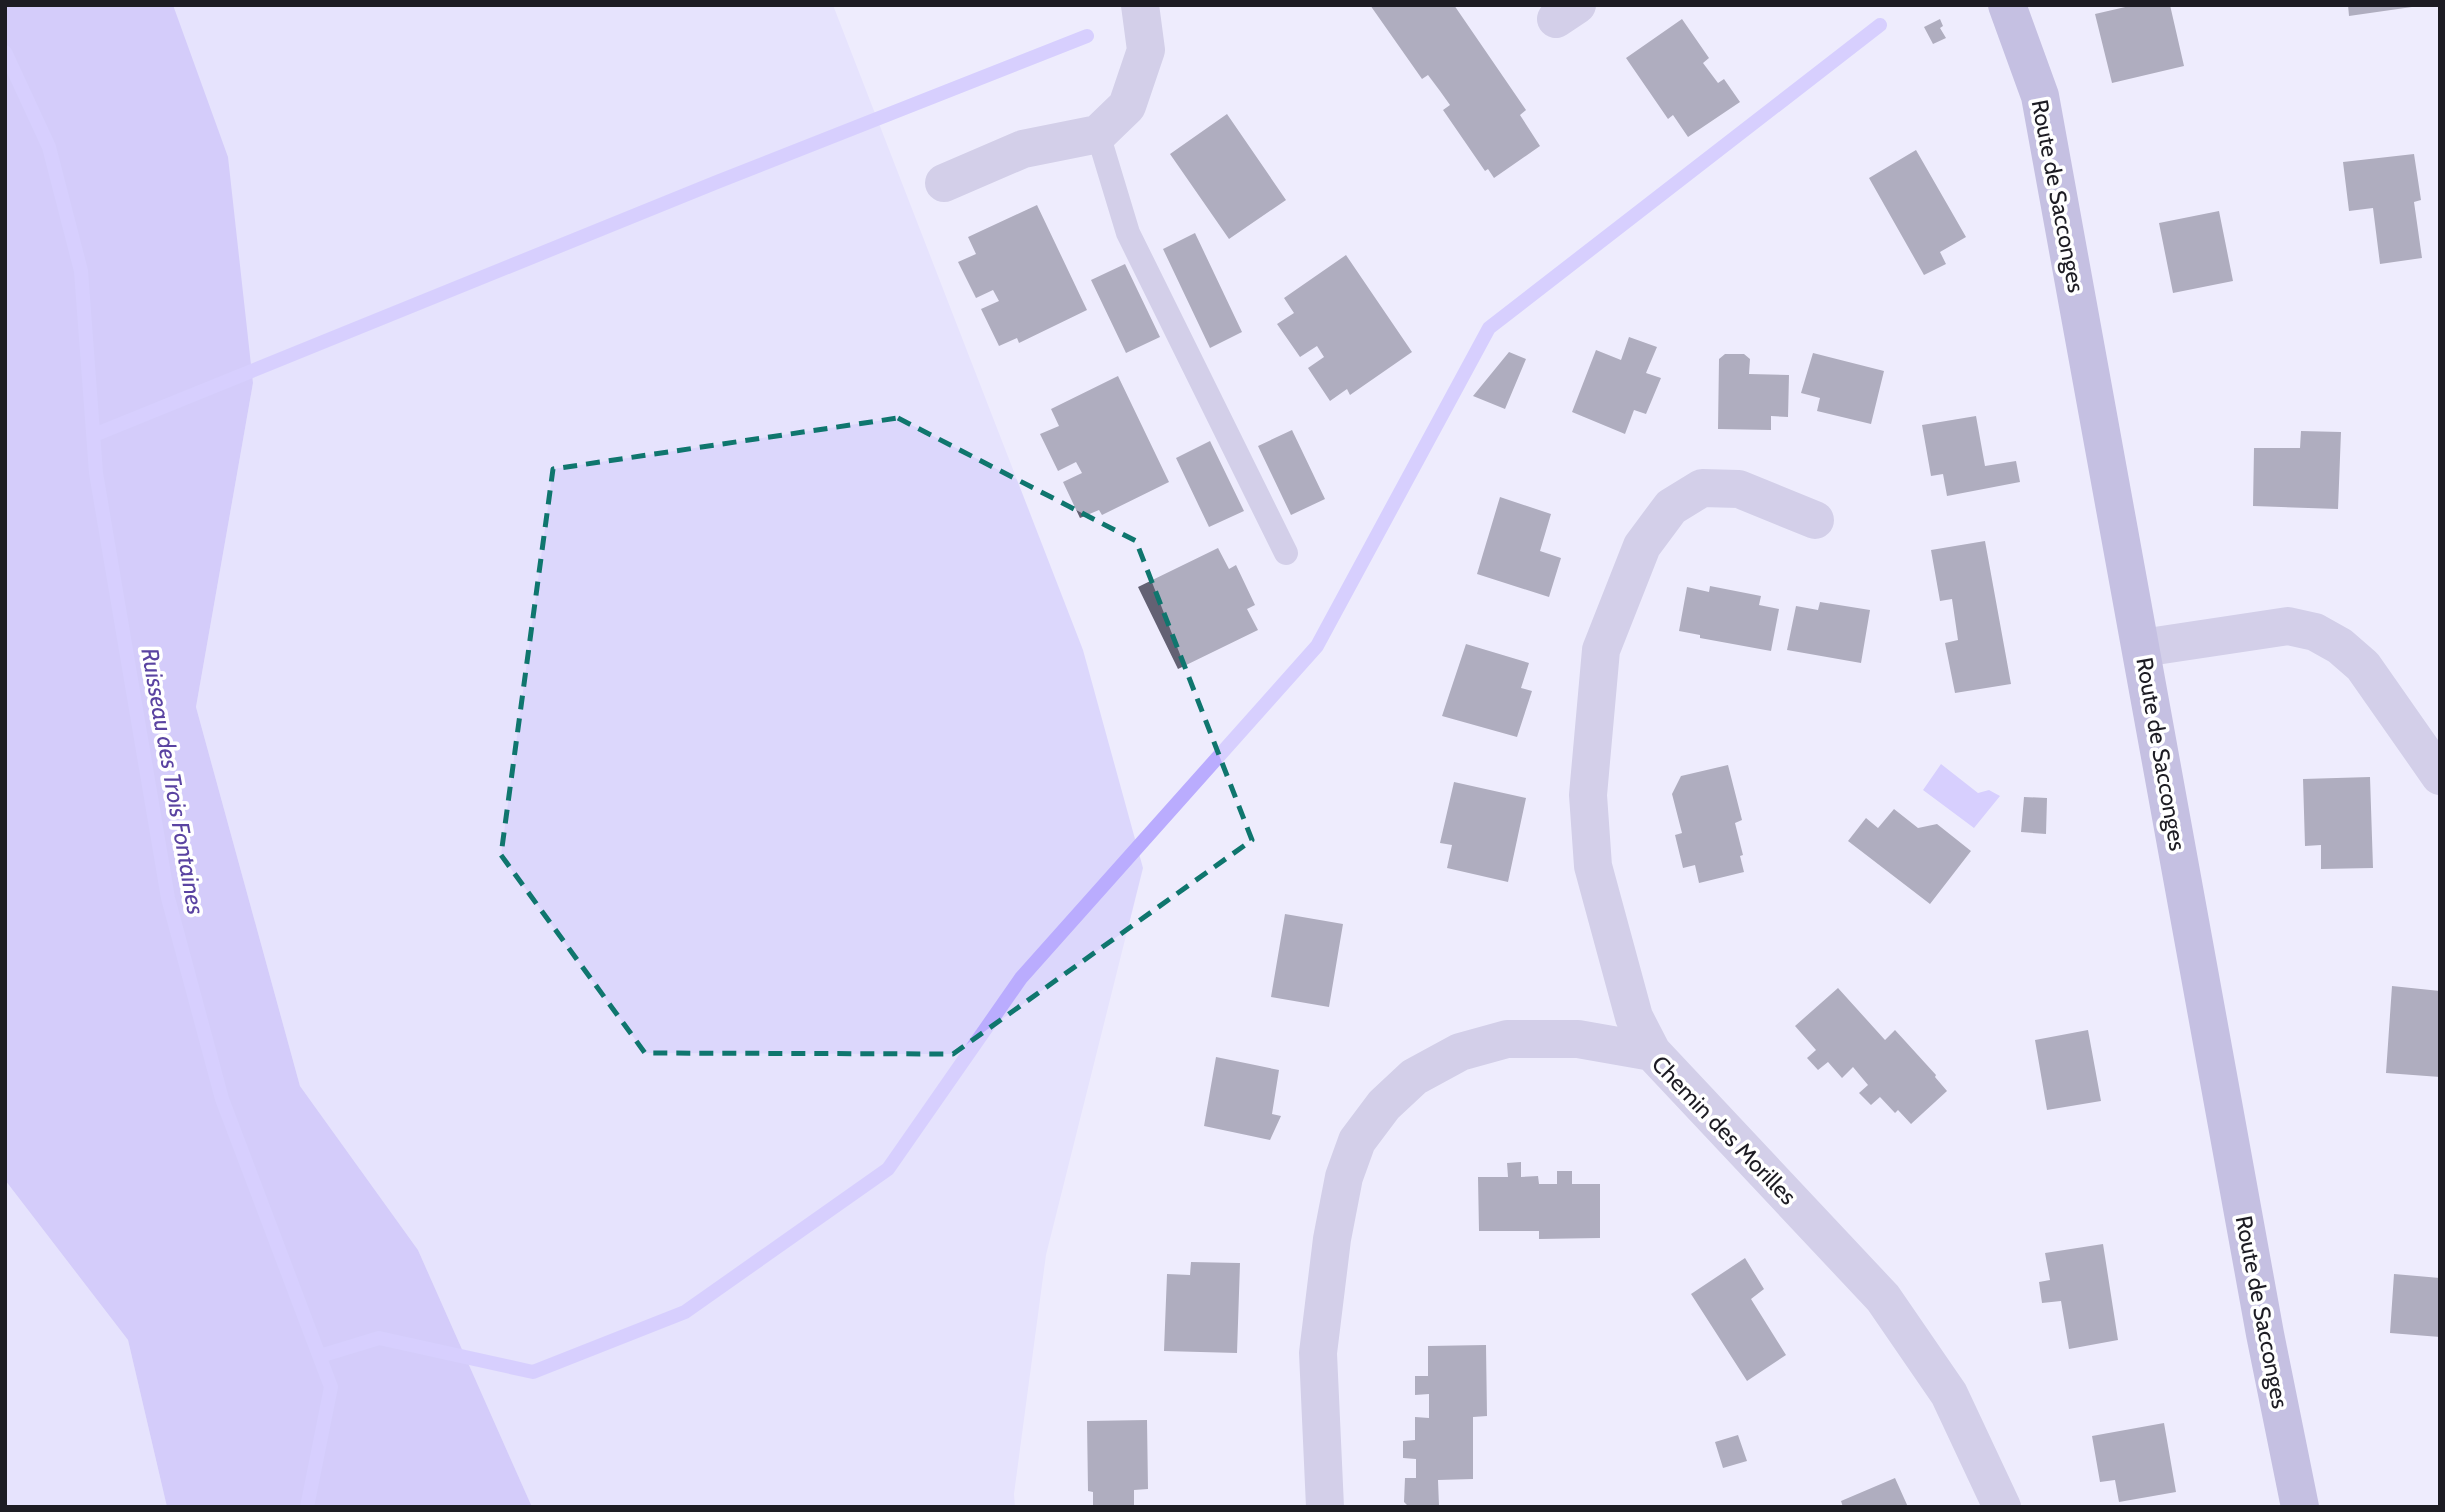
<svg xmlns="http://www.w3.org/2000/svg" width="2445" height="1512" font-family="Cabin,sans-serif">
	<style>
		.green { fill: #dcd7fc }
		.forest { fill: #b3a5f6 }
		.water { fill: #baacfe }
		.lines { fill: none; stroke-linecap: round; stroke-linejoin: round }
		.stream { stroke: #baacfe; stroke-width: 14 }
		.building { fill: #636173 }
		.lane { stroke: #b1acd0; stroke-width: 24 }
		.street { stroke: #b1acd0; stroke-width: 38 }
		.secondary { stroke: #938bc0; stroke-width: 38 }
		.marked { fill: none; stroke: #0f766e; stroke-width: 5; stroke-dasharray: 14 9; stroke-linejoin: round }
		.labels { text-anchor: middle; dominant-baseline: central; stroke-width: 7; stroke-linejoin: round; paint-order: stroke }
		.street-label { font-size: 23px; fill: #1d1c23; stroke: #fff }
		.water-label { font-size: 24px; font-style: italic; fill: #5a43a1; stroke: #fff }
	</style>
	<rect width="100%" height="100%" fill="#eeecfd"/>
	<path class="green" d="M173,5H833L1083,650L1143,868L1046,1255L1014,1494L1015,1507H532L418,1250L300,1086L196,707L253,383Z
		M5,1180L128,1340L167,1507H5Z"/>
	<path class="forest" d="M5,5H173L228,157L253,383L196,707L300,1086L418,1250L532,1507H167L128,1340L5,1180Z"/>
	<path class="water" d="M1941,764L1978,793L1989,790L2000,796L1974,828L1923,790Z"/>
	<g class="lines">
		<path class="stream" d="M5,52L49,147L81,271L96,473L168,898L222,1099L331,1387L307,1507
			M94,435L717,182L1087,36
			M320,1356L379,1338L533,1372L685,1312L888,1169L1021,978L1317,646L1489,328L1880,25"/>
	</g>
	<path class="building" d="M1370,5H1454L1526,110L1520,115L1540,146L1494,178L1488,169L1485,171L1443,110L1450,105L1440,91L1428,75L1422,79Z
		M2134,5H2170L2184,66L2112,83L2095,14Z
		M2348,5H2412V7L2349,16Z
		M1682,19L1709,58L1703,63L1718,83L1724,79L1740,102L1688,137L1673,115L1668,119L1626,58Z
		M1940,19L1943,26L1940,28L1946,38L1933,44L1924,27Z
		M1227,114L1286,200L1229,239L1170,154Z
		M1916,150L1966,237L1940,252L1946,264L1924,275L1869,178Z
		M2414,154L2421,200L2414,202L2422,258L2380,264L2373,208L2349,211L2343,162Z
		M1037,205L1087,310L1019,343L1017,338L999,346L981,309L999,301L993,290L976,298L958,262L976,254L968,237Z
		M2219,211L2233,281L2173,293L2159,223Z
		M1195,233L1242,332L1210,348L1163,249Z
		M1346,255L1412,352L1350,395L1347,389L1330,401L1308,368L1324,357L1317,346L1300,357L1277,324L1294,313L1284,298Z
		M1125,264L1160,337L1126,353L1091,280Z
		M1629,337L1657,347L1646,373L1661,378L1646,414L1634,410L1625,434L1572,412L1596,350L1621,360Z
		M1509,352L1526,359L1505,409L1473,396Z
		M1813,353L1884,371L1871,424L1817,411L1820,398L1801,393Z
		M1725,354H1744L1750,359L1749,374L1789,375L1788,417L1771,416V430L1718,429L1719,359Z
		M1118,376L1169,482L1102,515L1099,510L1080,518L1063,482L1082,473L1076,462L1058,471L1040,434L1059,426L1051,409Z
		M1976,416L1985,466L2016,461L2020,482L1947,496L1943,474L1931,476L1922,425Z
		M1292,430L1325,499L1291,515L1258,446Z
		M2301,431L2341,432L2338,509L2253,506L2254,448H2300Z
		M1210,441L1244,511L1209,527L1176,458Z
		M1500,497L1551,514L1540,551L1561,558L1549,597L1477,574Z
		M1985,541L2011,684L1955,693L1945,643L1958,640L1952,599L1940,601L1931,550Z
		M1218,548L1229,569L1236,565L1255,605L1247,609L1258,630L1178,669L1138,587Z
		M1710,586L1761,596L1759,605L1779,609L1771,651L1700,638V635L1679,631L1687,587L1709,592Z
		M1820,602L1870,610L1861,663L1787,650L1796,606L1818,610Z
		M1466,644L1529,663L1521,688L1532,691L1517,737L1442,716Z
		M1728,765L1742,820L1735,823L1743,855L1740,856L1744,872L1699,883L1695,865L1683,868L1675,835L1682,833L1672,794L1681,776Z
		M2370,777L2373,868L2321,869V845L2305,846L2303,779Z
		M1454,782L1526,798L1508,882L1447,868L1452,845L1440,843Z
		M2024,797L2047,798L2046,834L2021,832Z
		M1894,809L1918,828L1937,824L1971,851L1930,904L1848,841L1866,818L1878,828Z
		M1285,914L1343,924L1329,1007L1271,997Z
		M2392,986L2440,991V1077L2386,1073Z
		M1838,988L1885,1040L1895,1030L1936,1075L1935,1077L1947,1091L1911,1124L1898,1110L1895,1113L1880,1097L1871,1105L1859,1093L1868,1085L1853,1067L1842,1078L1828,1062L1818,1070L1807,1058L1816,1050L1795,1026Z
		M2088,1030L2101,1101L2047,1110L2035,1040Z
		M1216,1057L1279,1070L1272,1114L1281,1116L1270,1140L1204,1126Z
		M1521,1162V1177L1538,1176L1539,1184H1557V1171H1572V1184H1600V1238L1539,1239V1231H1479L1478,1177H1508L1507,1163Z
		M2103,1244L2118,1340L2069,1349L2061,1301L2042,1303L2039,1282L2050,1280L2045,1253Z
		M1745,1258L1764,1289L1751,1299L1786,1355L1747,1381L1691,1294Z
		M1191,1262L1240,1263L1237,1353L1164,1351L1167,1274L1190,1275Z
		M2394,1274L2440,1278V1337L2390,1333Z
		M1486,1345L1487,1416L1473,1417V1479L1438,1480L1439,1506L1409,1507L1404,1502L1405,1478H1416V1459L1403,1458V1441L1415,1440V1417L1429,1418V1394L1415,1395V1376H1428V1346Z
		M1147,1420L1148,1489L1134,1490V1507H1093V1492L1088,1491L1087,1421Z
		M2164,1423L2176,1492L2119,1502L2115,1480L2100,1482L2092,1436Z
		M1738,1435L1747,1461L1723,1468L1715,1442Z
		M1895,1478L1908,1507H1843L1841,1501Z"/>
	<g class="lines">
		<path class="lane" d="M1098,134L1128,233L1286,553"/>
		<path class="street" d="M1556,19L1577,5
			M944,183L1023,149L1098,134L1127,106L1146,50L1140,5
			M2142,648L2288,626L2315,632L2340,646L2363,666L2440,776
			M1652,1052L1634,1017L1593,866L1588,795L1601,650L1642,546L1671,507L1702,488L1739,489L1815,520
			M1325,1507L1318,1353L1332,1239L1344,1177L1357,1141L1384,1105L1414,1077L1460,1052L1507,1039H1578L1652,1052L1883,1298L1949,1394L2002,1507"/>
		<path class="secondary" d="M2007,5L2040,96L2265,1334L2300,1507"/>
	</g>
	<path d="M0 0H2445V1512H0ZM898,418L1136,541L1252,840L953,1054L645,1053L501,855L553,469Z" fill="#eeecfd" fill-opacity=".55" fill-rule="evenodd"/>
	<path class="marked" d="M898,418L1136,541L1252,840L953,1054L645,1053L501,855L553,469Z"/>
	<g class="labels">
		<g class="street-label">
			<text transform="translate(2058 196) rotate(79)">Route de Sacconges</text>
			<text transform="translate(2161 754) rotate(80)">Route de Sacconges</text>
			<text transform="translate(1724 1130) rotate(46)">Chemin des Morilles</text>
			<text transform="translate(2262 1312) rotate(79)">Route de Sacconges</text>
		</g>
		<g class="water-label">
			<text transform="translate(173 781) rotate(80)">Ruisseau des Trois Fontaines</text>
		</g>
	</g>
	<rect width="2445" height="1512" fill="none" stroke="#1d1c23" stroke-width="14"/>
</svg>
